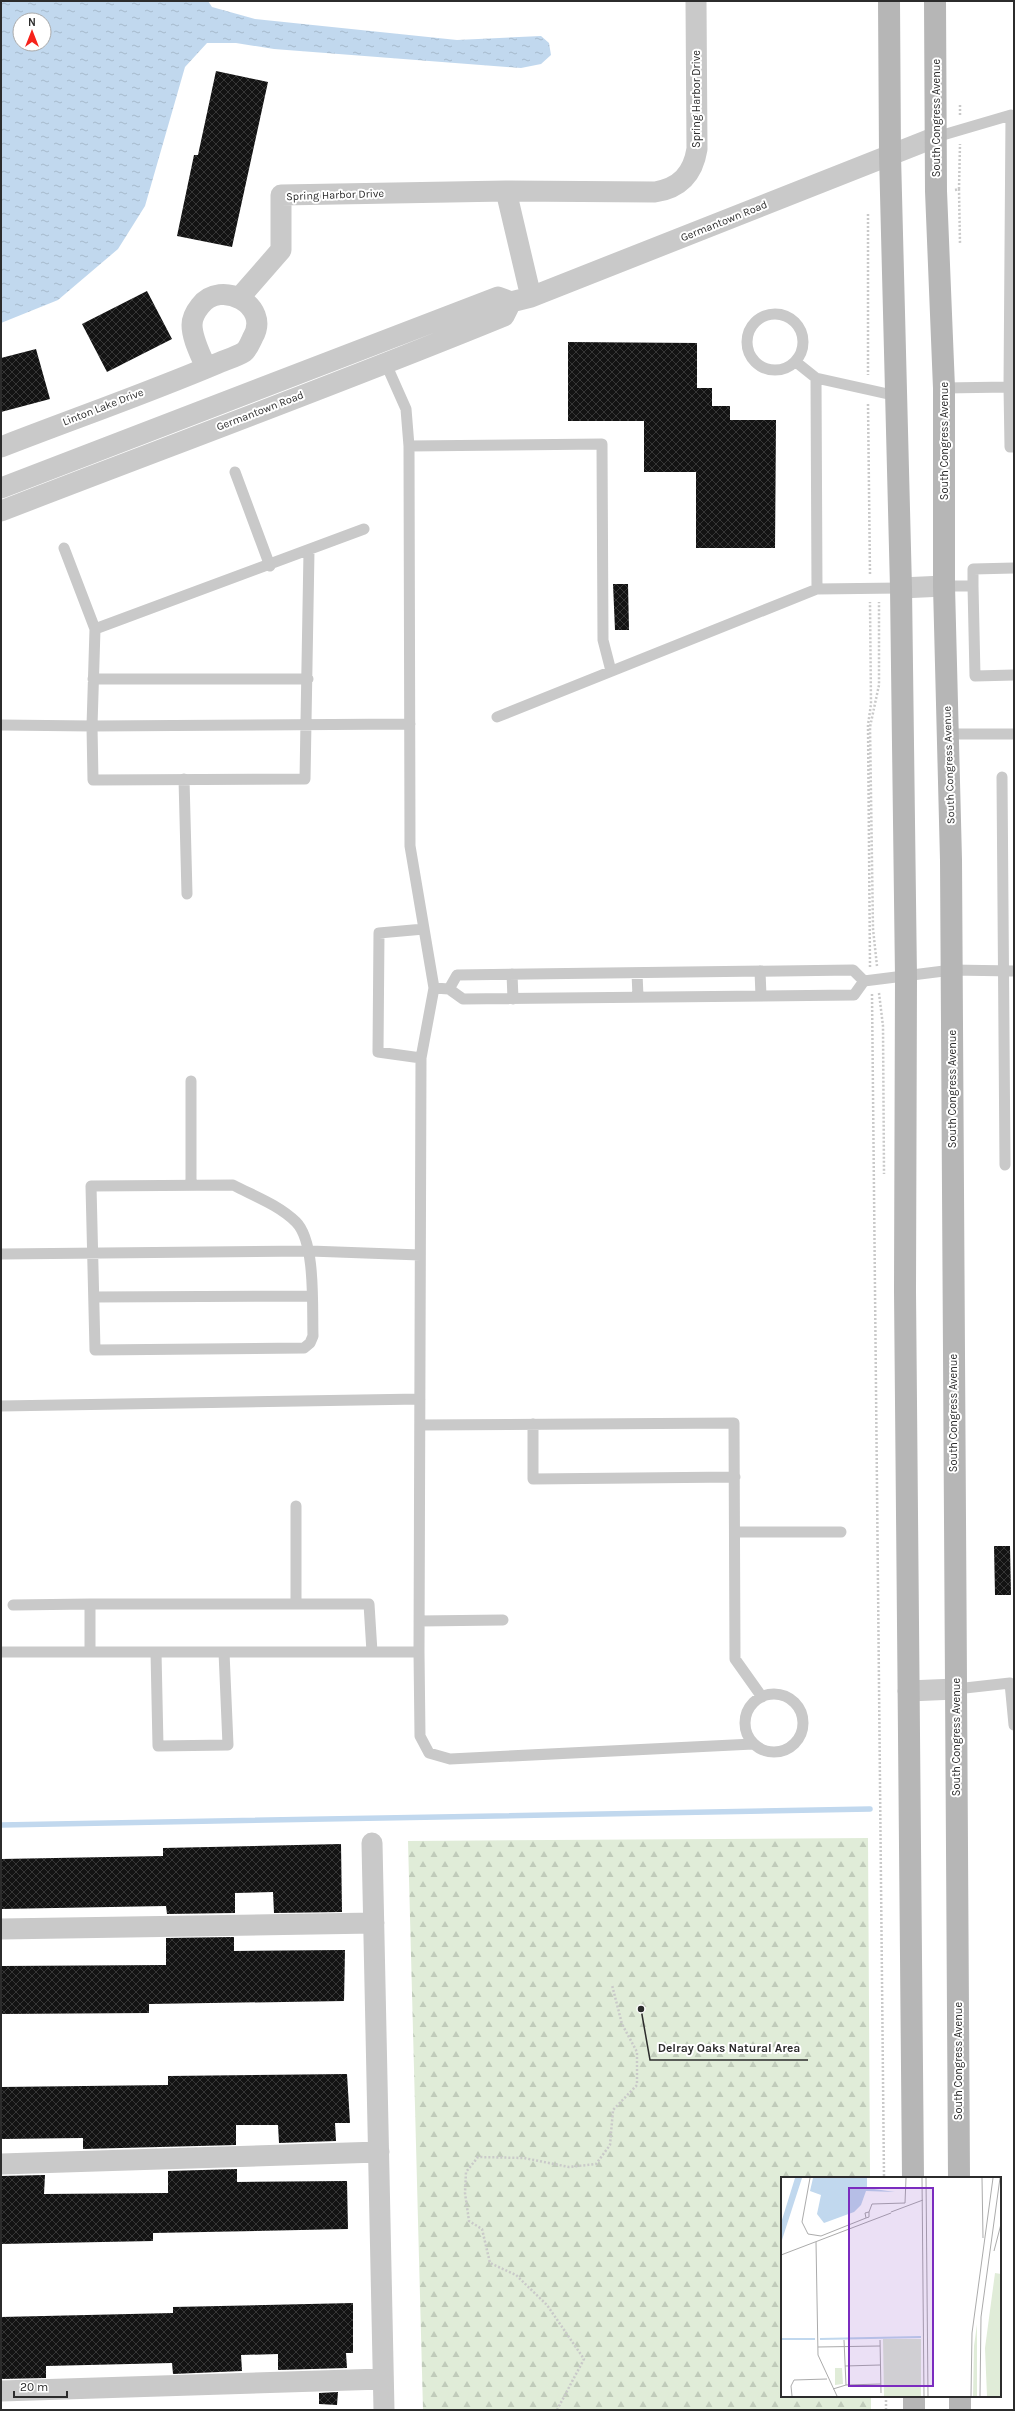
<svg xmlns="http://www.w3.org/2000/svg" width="1015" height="2411" font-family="Karla,sans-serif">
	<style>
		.forest { fill: url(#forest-firs) }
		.water { fill: url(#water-ripples); fill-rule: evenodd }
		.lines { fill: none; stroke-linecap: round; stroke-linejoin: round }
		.stream { stroke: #c1d8ee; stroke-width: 5.5 }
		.building { fill: url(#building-cross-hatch) }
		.path { stroke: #c9c9c9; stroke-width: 2.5; stroke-dasharray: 2 2; stroke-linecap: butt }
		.service { stroke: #c9c9c9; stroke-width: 11 }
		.minor { stroke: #c9c9c9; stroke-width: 21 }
		.secondary { stroke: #b6b6b6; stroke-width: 22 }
		.labels { text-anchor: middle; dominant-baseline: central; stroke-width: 4; stroke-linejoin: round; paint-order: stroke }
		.street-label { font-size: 11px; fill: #2c2c2c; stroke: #fff }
		.inset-river { fill: none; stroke: #c1d8ee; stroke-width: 2 }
		.inset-road { fill: none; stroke: #ababab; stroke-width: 1 }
		.view { fill: #7b2cbf; fill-opacity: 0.15; stroke: #7b2cbf; stroke-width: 2 }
		.inset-edge { fill: none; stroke: #2c2c2c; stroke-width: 2 }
		.leader { fill: none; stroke: #2c2c2c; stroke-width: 1.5 }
		.callout-dot { fill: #2c2c2c; stroke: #fff; stroke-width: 1.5 }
		.callout-label { font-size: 12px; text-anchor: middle; font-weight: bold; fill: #2c2c2c; stroke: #fff; stroke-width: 4; stroke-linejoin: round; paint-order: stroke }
	</style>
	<defs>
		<pattern id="forest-firs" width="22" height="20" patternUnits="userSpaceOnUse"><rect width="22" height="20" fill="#e0ecd8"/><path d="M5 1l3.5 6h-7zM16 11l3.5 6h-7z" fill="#c0cbba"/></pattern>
		<pattern id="water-ripples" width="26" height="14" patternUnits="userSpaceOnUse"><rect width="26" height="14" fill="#c1d8ee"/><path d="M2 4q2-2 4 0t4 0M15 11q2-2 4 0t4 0" fill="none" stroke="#a6bacc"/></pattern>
		<pattern id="building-cross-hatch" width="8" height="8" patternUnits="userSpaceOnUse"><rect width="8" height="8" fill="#131313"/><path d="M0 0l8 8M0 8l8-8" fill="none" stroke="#363636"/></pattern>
	</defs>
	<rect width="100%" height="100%" fill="#fff"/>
	<path class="forest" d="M868,1838L870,2178H782V2396H871V2410H423L408,1841Z"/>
	<path class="water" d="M1,1H208L212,7L255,19L457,40L541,36L549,43L551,55L541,64L521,68L274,49L236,43H207L185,67L145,206L118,249L58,300L1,323ZM20,20H44V44H20Z"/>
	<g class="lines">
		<path class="stream" d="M1,1825L870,1809"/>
	</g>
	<path class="building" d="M216,71L268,82L232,247L177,236L194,155H198Z
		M147,291L172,339L107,372L82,324Z
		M568,342L697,343V388H712V406H730V420H776L775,548H696V472H644V421H568Z
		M36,349L50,399L1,412V358Z
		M613,584H628L629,630H615Z
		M994,1546H1010L1011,1595H995Z
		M341,1844L342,1912L274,1913L273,1892L235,1893V1913L167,1914L166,1906L1,1909V1859L163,1856V1848Z
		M234,1937V1951L345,1950L344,2001L149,2004V2013L1,2014V1966L166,1965V1938Z
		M347,2074L350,2123H335L336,2141L279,2143L278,2125H236V2145L83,2149V2138L1,2139V2087L168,2085V2076Z
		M237,2169V2182L347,2181L348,2229L153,2233V2241L1,2244V2176L45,2175L44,2194L168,2193V2171Z
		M353,2303V2353H346L347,2368L278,2370V2354L241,2355L242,2371L173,2374L172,2363L46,2366V2378L1,2379V2317L173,2313V2307Z
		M338,2392L337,2405L319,2404V2393Z"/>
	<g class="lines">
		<path class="path" d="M960,115V104
			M959,189L960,144
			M955,190L959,189L960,244
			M868,214V375
			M868,404L870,575
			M877,966L873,929L870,727L879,685V602
			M870,967L868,725L871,704L870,602
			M879,993L883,1026L884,1174
			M872,994L884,2178
			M886,2396V2410
			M557,2410L584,2359L547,2305L516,2275L490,2263L482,2229L469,2221L465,2193L466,2172L478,2157L524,2158L569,2167L596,2164L610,2145L613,2110L637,2085V2052L622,2024L612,1985"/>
		<path class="service" d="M936,137L1011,115L1009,387L944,388
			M747 342a28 28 0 1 1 56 0a28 28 0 1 1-56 0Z
			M796,362L816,378L897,396
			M386,364L406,409L409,446L410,846L434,988L449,989L463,999L854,995L864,981L952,970L1014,971
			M816,378L817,589
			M1014,388L1009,387L1010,447H1014
			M409,446L602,444L603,640L611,671
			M235,472L270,566
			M364,529L95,629L92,726L410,724
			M64,548L95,629
			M944,586H973L975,676L1014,675
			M973,586V569L1014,568
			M93,679H308
			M497,717L817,589L901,588
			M1,725L92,726L93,780L305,779L309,551
			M948,734H1014
			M1002,777L1005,1165
			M184,779L187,894
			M424,929L379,933L378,1052L421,1058L434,988
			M760,971L761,996
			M637,973L638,997
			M512,974L513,999
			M449,989L457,975L853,970L864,981
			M191,1081V1185
			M233,1185C254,1196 279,1205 296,1222C316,1242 312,1308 313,1336L310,1343L304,1348L95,1350L91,1186Z
			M1,1254L310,1251L420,1255
			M94,1297L311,1296
			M1,1406L420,1399
			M533,1424V1479L735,1477
			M420,1425L734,1423L735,1659L762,1697
			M296,1506V1604
			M735,1532H841
			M13,1605L90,1604
			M419,1621L503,1620
			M1,1652H419L421,1058
			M90,1652V1604H369L372,1652
			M156,1652L158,1746L228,1745L224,1652
			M419,1652L420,1736L429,1753L450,1759L753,1744
			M956,1689L1010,1683L1014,1725
			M745 1723a29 29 0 1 1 58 0a29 29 0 1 1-58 0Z"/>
		<path class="minor" d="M506,191L531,297
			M240,297L281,250V195L506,191L655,192C680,188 693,174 697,149L696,1
			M1,447C73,419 145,394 216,364C225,360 236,357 244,352C248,349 251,341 253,337C271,306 221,278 200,306C196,311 192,318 192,325C192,339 201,355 206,368
			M1,488L498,297L511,302L531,297L936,137
			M1,511C169,446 338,384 504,316L511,302
			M901,588L944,586
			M908,1691L956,1689
			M372,1843L384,2410
			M1,1929L374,1923
			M1,2164L379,2152
			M1,2391L383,2379"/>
		<path class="secondary" d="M889,1L890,155L901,588L906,977L905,1291L913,2178
			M935,1L936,191L944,388V586L951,860L959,2178
			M960,2396V2410
			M914,2410V2396"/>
	</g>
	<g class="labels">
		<g class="street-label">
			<text transform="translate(696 99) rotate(-90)">Spring Harbor Drive</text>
			<text transform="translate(936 118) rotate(-90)">South Congress Avenue</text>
			<text transform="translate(335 195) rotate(-2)">Spring Harbor Drive</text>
			<text transform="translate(724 221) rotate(-22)">Germantown Road</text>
			<text transform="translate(103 407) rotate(-21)">Linton Lake Drive</text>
			<text transform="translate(260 411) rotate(-21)">Germantown Road</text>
			<text transform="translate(944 441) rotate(-90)">South Congress Avenue</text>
			<text transform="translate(949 765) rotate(-92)">South Congress Avenue</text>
			<text transform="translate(952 1089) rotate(-90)">South Congress Avenue</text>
			<text transform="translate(953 1413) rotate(-90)">South Congress Avenue</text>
			<text transform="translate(956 1737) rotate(-90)">South Congress Avenue</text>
			<text transform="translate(958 2061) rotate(-90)">South Congress Avenue</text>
		</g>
	</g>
	<g transform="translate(781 2177)">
		<rect width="220" height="220" fill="#fff"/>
		<path d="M214,96L220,97V141H214V171H204ZM196,147V219H192L193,169ZM54,191H61L62,207L54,208Z" fill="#e0ecd8"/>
		<path d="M214,141H220V219H206L204,171H214ZM102,162H140V219H61H103Z" fill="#e0ecd8"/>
		<path d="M14,1H21L0,66V46ZM32,1H86V11L114,15L85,14L80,28L73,35L43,46L36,37L40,18L29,14Z" fill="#c1d8ee"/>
		<path class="inset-river" d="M0,162H34M39,162L140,160"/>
		<path class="inset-road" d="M29,1L21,45L27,57L40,59L85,41L88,40V35L84,36L85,41M141,1L143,219M145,1L147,219M201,1L202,61M88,35L91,27L124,26L125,1M110,35L142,23M35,65L37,178L56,219M213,74L220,47M0,78L110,36M63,163L65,208M99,163L100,216M37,170L99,169M64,189L99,188M52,212L65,208L100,207M11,219L10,209L13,203L46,202M190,219L191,156L212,1M199,219L200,140L219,1"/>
		<path class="view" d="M68,11H152V209H68Z"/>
		<rect width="220" height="220" class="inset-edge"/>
	</g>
	<path class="leader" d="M641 2009L650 2060H808"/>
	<circle class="callout-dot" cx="641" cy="2009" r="4"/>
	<g class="callout-label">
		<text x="729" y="2052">Delray Oaks Natural Area</text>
	</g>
	<rect width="1015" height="2411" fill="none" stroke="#2c2c2c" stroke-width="4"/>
	<g transform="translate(32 32)"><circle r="19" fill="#ffffff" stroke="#ababab"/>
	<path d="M0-3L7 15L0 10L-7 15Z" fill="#f6221b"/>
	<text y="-6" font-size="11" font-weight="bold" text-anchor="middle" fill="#2c2c2c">N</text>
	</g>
	<path d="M14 2391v6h53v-6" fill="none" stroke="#2c2c2c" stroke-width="2"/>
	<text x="20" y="2391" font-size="12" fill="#2c2c2c" stroke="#ffffff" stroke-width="3" paint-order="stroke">20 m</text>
</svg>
